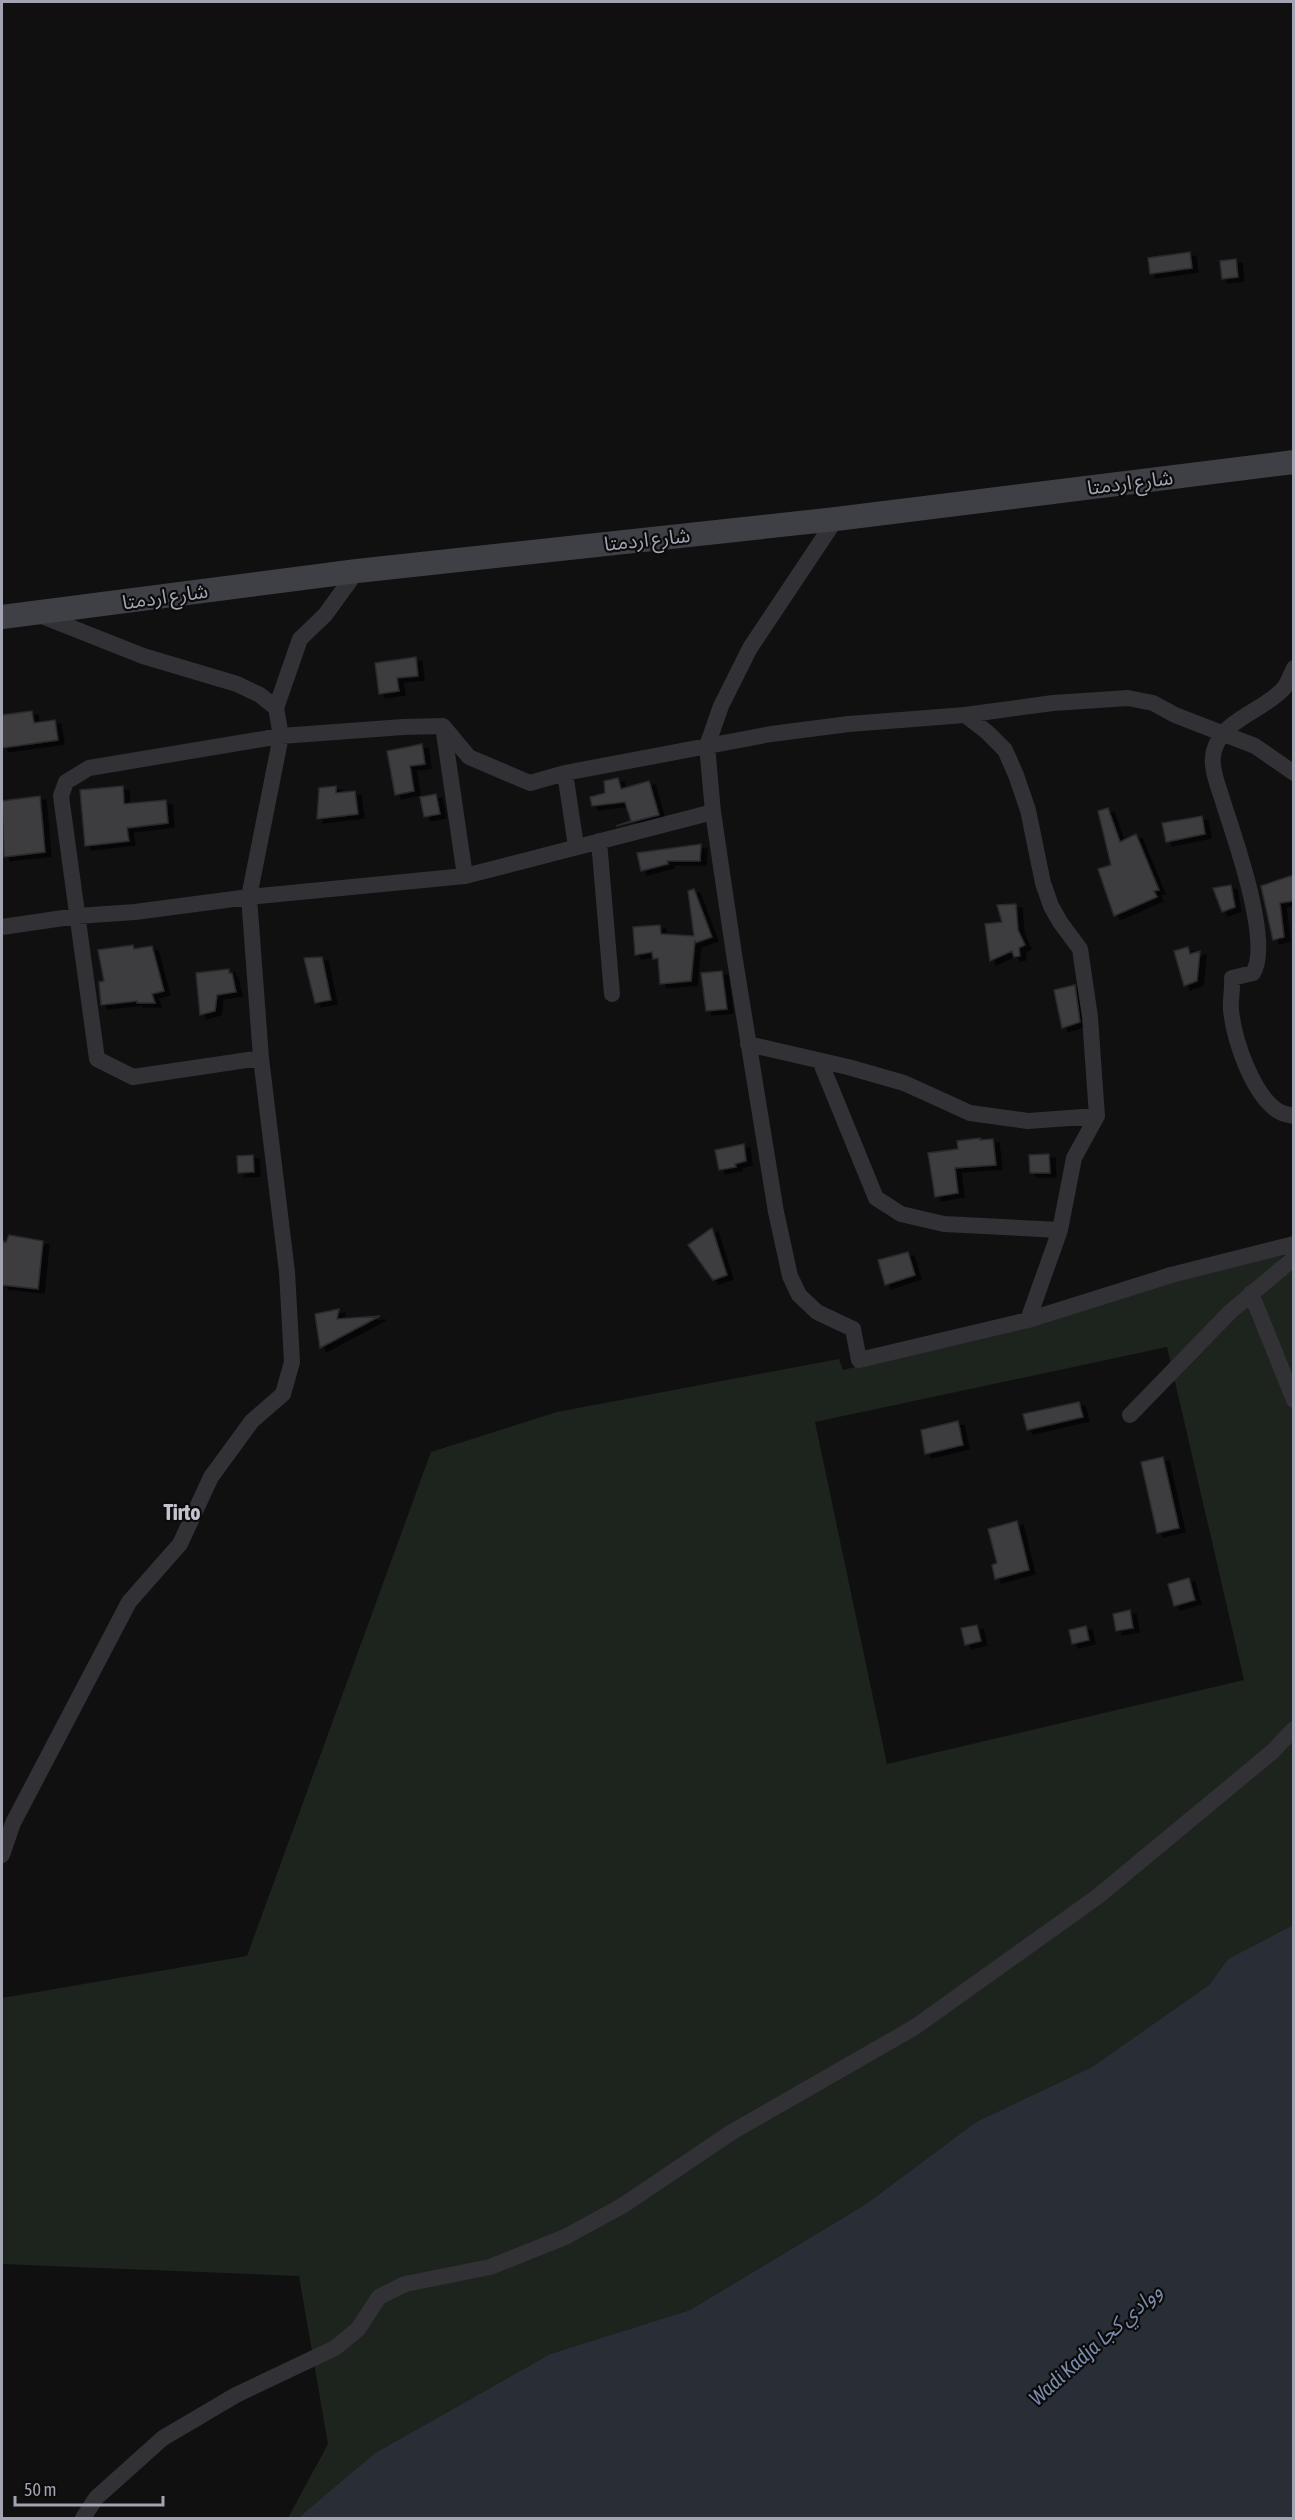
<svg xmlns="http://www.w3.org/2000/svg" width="1295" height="2520" font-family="'Asap Condensed','Noto Sans Arabic',sans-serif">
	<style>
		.green { fill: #1d241e; fill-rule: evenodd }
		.water { fill: #292e36 }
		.building { fill: #3c3d41; stroke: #2b2a2d; stroke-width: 1.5; filter: url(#shadow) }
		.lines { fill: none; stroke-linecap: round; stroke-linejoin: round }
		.minor { stroke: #313136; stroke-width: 16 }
		.secondary { stroke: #3f4046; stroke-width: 24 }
		.labels { text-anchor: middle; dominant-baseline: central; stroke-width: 4.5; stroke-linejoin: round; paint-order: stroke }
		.street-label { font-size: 20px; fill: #a2a4b1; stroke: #0b0b0c }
		.water-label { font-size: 21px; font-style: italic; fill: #7a8bab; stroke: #0b0b0c }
		.quarter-label { font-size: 22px; font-weight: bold; fill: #c3c3ce; stroke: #0b0b0c }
	</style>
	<defs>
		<filter id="shadow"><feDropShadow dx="6" dy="4" stdDeviation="0" flood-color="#0009"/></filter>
	</defs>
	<rect width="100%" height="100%" fill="#101011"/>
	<path class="green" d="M1290,1248L1269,1272L1293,1265V1925L1228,1959L1209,1985L1092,2067L976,2122L866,2204L690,2310L550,2354L375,2453L298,2518H288L328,2444L299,2276L2,2264V1998L247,1956L431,1452L557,1412L839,1359L843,1370L1030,1323ZM1167,1347L1244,1680L887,1764L815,1422Z"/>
	<path class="water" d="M1293,1925V2518H298L375,2453L550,2354L690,2310L866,2204L976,2122L1092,2067L1209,1985L1228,1959Z"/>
	<path class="building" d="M1190,252L1192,268L1150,274L1148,258Z
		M1236,259L1238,277L1222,279L1220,261Z
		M416,657L418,676L397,678L399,691L379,694L375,663Z
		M32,711L34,723L55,720L58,740L2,748V715Z
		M422,744L425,764L410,766L414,791L395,795L387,751Z
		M618,778L621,789L649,781L659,815L616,826L631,821L625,802L592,806L590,797L605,793L604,781Z
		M123,786L124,804L166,800L168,823L127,828L129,841L85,846L80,790Z
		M336,786V793L355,791L358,814L317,819L319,788Z
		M436,794L440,814L424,817L420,797Z
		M40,796L45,852L4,857L2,801Z
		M1108,808L1120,842L1136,834L1159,890L1154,891L1157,897L1114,916L1098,869L1111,865L1098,811Z
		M1202,816L1205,834L1166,842L1162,823Z
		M701,844L700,861H667L668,864L641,871L637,853Z
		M1293,875V901L1280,903L1284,937L1273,940L1261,886Z
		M1231,885L1235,907L1222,912L1213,888Z
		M694,889L712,937L695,943V940L691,981L660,984L658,958L653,959L652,952L635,955L633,927L660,925L661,934L694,936L688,891Z
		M1016,904L1018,930L1025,945L1019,948L1020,956L1014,957L1012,951L990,961L985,924L1002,922L997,905Z
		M133,945L134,949L152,946L164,991L152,994L155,1003H137V1001L101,1005L99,982L104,981L98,950Z
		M1188,947L1190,954L1200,951L1197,981L1184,986L1174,951Z
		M322,957L331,1000L315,1003L304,958Z
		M229,969V973H232L236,992L217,995L215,1011L200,1015L196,973Z
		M722,971L727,1009L706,1011L701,973Z
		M1075,985L1080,1022L1062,1028L1054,990Z
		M980,1138V1140L993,1139L996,1165L955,1168L958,1193L935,1197L928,1153L958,1149L957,1141Z
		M744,1144L746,1161L735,1164L736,1167L719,1170L715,1150Z
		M1049,1154L1050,1173H1030L1029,1155Z
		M253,1155L254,1172L238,1173L237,1156Z
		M712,1228L727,1275L713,1280L688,1245Z
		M9,1235L43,1241L38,1289L2,1285V1241L6,1242Z
		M908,1252L915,1275L885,1285L878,1260Z
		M339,1309L337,1319L380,1316L320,1348L315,1314Z
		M1079,1402L1083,1417L1027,1430L1023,1414Z
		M958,1421L963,1445L925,1454L921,1430Z
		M1163,1457L1179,1528L1157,1533L1141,1462Z
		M1017,1521L1029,1570L995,1579L992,1565L997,1563L988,1529Z
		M1189,1578L1195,1600L1174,1606L1168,1584Z
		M1130,1610L1133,1628L1116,1631L1113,1614Z
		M977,1625L981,1641L965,1645L961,1628Z
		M1086,1626L1089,1640L1072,1644L1069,1630Z"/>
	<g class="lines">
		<path class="minor" d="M836,519L750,648L721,706L707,746L713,812L734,954L776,1212L790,1276L799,1295L817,1312L853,1329L859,1360L1028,1320L1171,1275L1294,1244
			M1294,668C1291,674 1288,683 1284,688C1264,711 1222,719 1214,751C1209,767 1220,790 1224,805C1235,839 1272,943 1253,973L1232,978C1233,988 1230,1000 1231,1010C1234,1040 1253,1097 1280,1112C1284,1114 1289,1115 1294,1116
			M276,708L300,639L325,615L357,571
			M965,715L987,732L1005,750L1016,775L1028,810L1043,883L1051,906L1060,922L1080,949L1090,1017L1097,1116L1074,1158L1060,1230L1028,1320
			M444,727L469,757L530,783L565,773
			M599,841L612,994
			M576,846L565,773L771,734L849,724L965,715L1053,703L1128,698L1153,703L1175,715L1255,746L1294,773
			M2,927L77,916L135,912L249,897L465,876L713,812
			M748,1044L848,1067L904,1083L970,1113L1028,1121L1097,1116
			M261,1058L133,1077L97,1059L61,796L66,782L89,768L281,736L403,727L443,726L465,876
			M820,1061L876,1198L901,1214L944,1224L1060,1230
			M1251,1293L1294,1400
			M1130,1415L1230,1312L1294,1258
			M2,1855L13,1823L129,1602L180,1544L211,1477L252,1421L283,1394L292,1362L287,1272L261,1058L249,897L281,736L276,708L260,695L237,684L143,656L37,614
			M83,2518L96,2498L163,2438L236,2395L335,2348L358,2329L379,2297L405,2284L490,2267L565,2237L622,2206L732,2132L915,2027L1097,1897L1272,1752L1294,1729"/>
		<path class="secondary" d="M2,617L357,571L836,519L1294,462"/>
	</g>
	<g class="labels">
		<g class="street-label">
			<text transform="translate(1130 482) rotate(-7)">شارع اردمتا</text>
			<text transform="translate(647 539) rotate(-6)">شارع اردمتا</text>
			<text transform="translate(165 596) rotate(-8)">شارع اردمتا</text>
		</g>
		<g class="water-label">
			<text transform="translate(1095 2344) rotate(-42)">Wadi Kadja ووادي كجا</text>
		</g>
		<g class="quarter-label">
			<text x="182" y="1512">Tirto</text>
		</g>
	</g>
	<rect width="1295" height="2520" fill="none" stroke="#a2a4b1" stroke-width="6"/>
	<path d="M15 2496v9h148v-9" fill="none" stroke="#a2a4b1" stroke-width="3"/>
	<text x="24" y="2496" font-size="18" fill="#a2a4b1" stroke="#0b0b0c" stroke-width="4.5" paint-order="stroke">50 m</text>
</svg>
